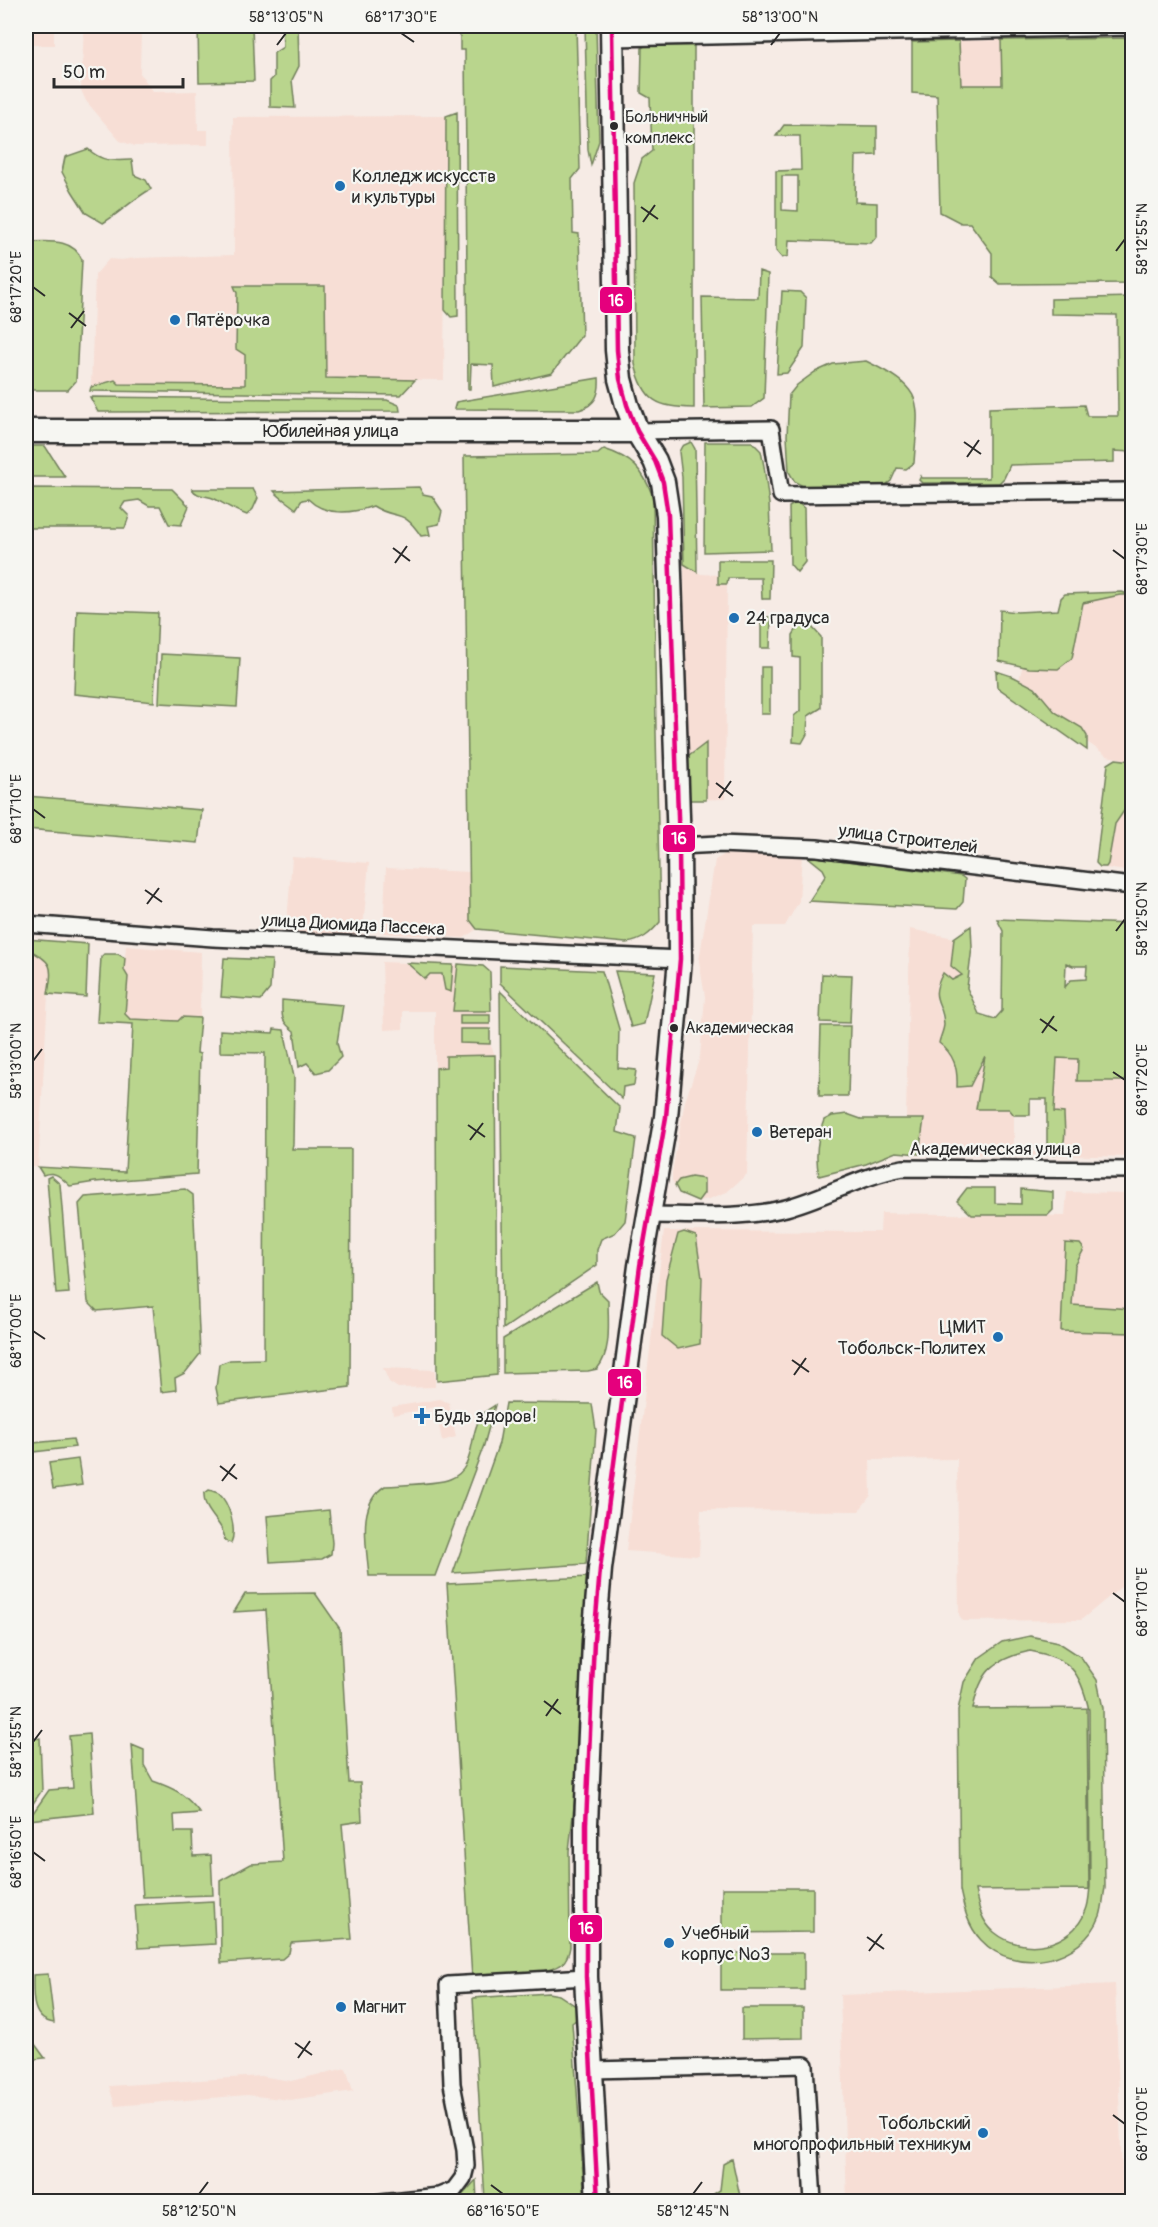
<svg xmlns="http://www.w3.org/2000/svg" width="1158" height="2227" font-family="Pangolin,sans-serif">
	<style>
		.built { fill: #f7ded5 }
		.green { fill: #b9d58d; stroke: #72805c; stroke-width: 1.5; fill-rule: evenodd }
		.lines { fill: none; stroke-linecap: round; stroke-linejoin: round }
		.street-casing { stroke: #2b2b2b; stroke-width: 20 }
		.secondary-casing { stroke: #2b2b2b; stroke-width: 27 }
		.street { stroke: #f6f6f2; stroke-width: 15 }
		.secondary { stroke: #f6f6f2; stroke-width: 22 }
		.bus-1-casing { stroke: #f6f6f2; stroke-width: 9 }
		.bus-1 { stroke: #e5007d; stroke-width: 4.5 }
		.ticks { fill: none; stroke: #2b2b2b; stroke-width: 2 }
		.bus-dot { fill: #2b2b2b; stroke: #f6f6f2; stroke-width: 2 }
		.poi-dot { fill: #1f6fb2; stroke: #f6f6f2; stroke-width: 2 }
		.labels { text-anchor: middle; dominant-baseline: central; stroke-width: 4.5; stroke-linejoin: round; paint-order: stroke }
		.bus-label { font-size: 16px; fill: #2b2b2b; stroke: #f6f6f2; text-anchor: start }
		.poi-label { font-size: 18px; fill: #2b2b2b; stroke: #f6f6f2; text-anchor: start }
		.street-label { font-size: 18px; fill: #2b2b2b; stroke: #f6f6f2 }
		.line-badge { stroke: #f6f6f2; stroke-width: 2 }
		.badge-label { font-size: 16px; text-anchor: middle; font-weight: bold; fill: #fff }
		.neatline { fill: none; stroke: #2b2b2b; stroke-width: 2 }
		.ticks-label { font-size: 15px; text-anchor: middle; fill: #2b2b2b }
	</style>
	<rect width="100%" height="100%" fill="#f6ebe5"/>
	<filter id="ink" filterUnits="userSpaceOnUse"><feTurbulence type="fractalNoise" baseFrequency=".0167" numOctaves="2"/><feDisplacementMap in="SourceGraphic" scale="12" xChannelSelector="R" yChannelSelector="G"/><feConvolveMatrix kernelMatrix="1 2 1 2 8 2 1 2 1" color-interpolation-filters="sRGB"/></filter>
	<g filter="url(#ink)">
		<path class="built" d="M26,26H54V45H26Z
			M84,26H118L123,29L141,30L140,73L153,92L197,91L198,130H208V145L135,146L120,141L86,101L81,90Z
			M1001,40L1002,85H961L959,41Z
			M446,116L444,380L326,379L234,287L237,293L245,355V385L118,384L114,380L91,387L95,275L109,259L121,260L136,258L234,255L233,117Z
			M684,564L701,574L718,575V584H727L725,799L686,800Z
			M1120,595H1132V761L1107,756L1016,692L1033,625L1069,604Z
			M1132,799V872L1100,867H1106L1108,864L1115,824Z
			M732,850L802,854L799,901L785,926H753L747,1174L727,1192L709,1199L698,1201L679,1193L672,1180V1173L685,1101L700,1057L705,997L699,961L715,860Z
			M292,857L369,863L362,939L286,935Z
			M386,868L470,872V920L477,929L464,938L383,933Z
			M910,929L954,938L951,966L963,975L952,980L943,974L936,986V1000L944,1025L939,1043L950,1051L958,1070L957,1087L986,1053L1009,1109L1014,1115V1152H1047L1050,1155L919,1154L923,1120L906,1119Z
			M26,939L88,944L86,997L48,995L38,1167L26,1165Z
			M126,946L201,952L200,1018L182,1017L178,1021L130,1019L125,1014L128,977L124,970Z
			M382,962L483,966L490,972V1044L495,1055L446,1056V1067L435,1068V1011H403V1029L384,1030Z
			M1057,1058L1078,1059L1077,1080L1132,1067V1157L1054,1155L1061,1151L1064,1146V1114L1054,1113Z
			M1067,1192L1132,1193V1578L1081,1620L963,1621L959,1615L957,1459L870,1460L871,1495L859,1511L701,1510L699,1556L626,1551L664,1231L880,1232L881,1213L1065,1216Z
			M383,1368L435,1370V1387L398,1388L389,1382Z
			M440,1399L449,1403L456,1437L442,1441L435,1407L393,1415L392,1407Z
			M1115,1984L1123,2201H847L840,1995Z
			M346,2068L353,2091L290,2100L247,2095L115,2106L109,2086L261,2076L291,2081Z"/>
		<path class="green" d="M198,26H252L254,81L199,82Z
			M282,26H298L299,66L292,80L295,108L270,107V81L274,77V53L283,47Z
			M460,26H576L580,169L572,179L573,233L579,234L582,335L552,373L494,387L493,365L471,364L470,389H468L465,50H460Z
			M585,26H596L599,141L591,165L588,150Z
			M1132,38V283L1000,284L992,277V253L970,223H961L940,212L937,95L912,93V42L959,41L961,85H1002L1001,40Z
			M694,41V408C657,407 644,402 635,364L634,183L642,159L652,151L650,98L641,93L642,48L648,44Z
			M457,112L458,316L451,317L445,310L446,116Z
			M784,125L877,126V155L856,156L855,202L877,203V236L871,243L789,240L788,256L782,258L776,251V171L801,170L800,136H776ZM782,176H798V211L782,210Z
			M88,149C102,162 113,161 132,160L134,175L146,180L151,189C133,199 120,213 103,223L86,213L72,191L62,172L65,157Z
			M26,242C46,242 73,237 82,260L76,381L68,390H26V334H32V296H26Z
			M759,271L768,274L764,398L752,407L704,408L702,297L758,298Z
			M234,286H325L326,378L415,380L401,395L90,391L91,387L115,380L119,384L245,385V355L236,349L237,293Z
			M782,291L800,292L806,298L804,348L787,373L777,374Z
			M1132,297V452L1114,451V462L1010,465L1004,478L999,483H922L919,480L921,476L922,478H989V408L1084,405L1087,416H1118L1117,315L1051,314V299Z
			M866,361C928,391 918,401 914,463L906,469L897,468L891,481L884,486H803L795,482L789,472L787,436L789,395L797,385L815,372L833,364Z
			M599,378C600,394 596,405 579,410L454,409L456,402Z
			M90,397L387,400L399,405L400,411L98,412Z
			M691,442L695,449L697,572L684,564L682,477L679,452L682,446Z
			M705,442H752L761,451L764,466L769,504L771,550L704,552Z
			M26,446H45L65,477H26Z
			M604,449C632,458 643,469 653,497L656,733L660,922C650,934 642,941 626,943L477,929L470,920L464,456L598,454Z
			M419,487L423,494L432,496L442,511L439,524L428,526L430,535L421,536C402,507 397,521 373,506C351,514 325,516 308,499L302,500L296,509C288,502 281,499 274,491Z
			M26,488L172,489L189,506L181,525L169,524L160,506H149L139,500L125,502L121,508L129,516L125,528H26Z
			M192,489H253L258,498L253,509L247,515C235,511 226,505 215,499C207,495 197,497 192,489Z
			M797,502L804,508L805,562L797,572L790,564L789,507Z
			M718,560H771L770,599H762L761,578H728L727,584H718Z
			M1122,592L1131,595H1120L1083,603L1072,658L1058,669L1029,668L999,661L1000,610L1017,612L1058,610L1061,598L1065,594Z
			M77,610L158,613L154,702L74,694Z
			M761,617H771L770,648H761Z
			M811,626L821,637V708L808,716L807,734L802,743L793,742L794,716L800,711V658L793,657V635L798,627Z
			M161,654L240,658L237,707L159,703Z
			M761,667H770V714H761Z
			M996,671L1014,677L1035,688L1055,712L1082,728L1087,736V750L997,687Z
			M706,743V800H686L685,759Z
			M1116,759L1132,761V799L1115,824L1108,864L1106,867H1100L1096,863L1108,764Z
			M26,796L202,810L198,843L26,829Z
			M807,856L862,863C870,860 880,860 887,866L961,876L965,879L963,902L957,909L809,901L826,875L823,869Z
			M997,919L1132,924L1128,996L1132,1000V1066L1125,1081H1077L1078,1059L1057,1058L1054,1112L1064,1113C1064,1128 1069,1147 1054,1155L1047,1152V1099H1030V1115H1014L1009,1109H976L985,1056L970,1086L957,1087C958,1068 954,1054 939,1043C940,1037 944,1030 944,1024C943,1000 928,1001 943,973L952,980L962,975L951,966L954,938L971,926L972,947L967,988L979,1014L995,1019L1002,1011L1003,931ZM1066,963L1073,966H1087L1086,979L1071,980L1065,987Z
			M26,939L88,944L86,997L48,994C53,964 53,963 26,948Z
			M104,954H118L125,958L124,970L128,977L125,1014L130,1019L178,1021L182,1017L200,1018L197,1053L200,1054L197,1174L95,1182L70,1186C61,1178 56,1170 43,1175L38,1167L125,1172L133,1024L97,1022L101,957Z
			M224,958L272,960L270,989L261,1000L221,997Z
			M407,963L453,965L451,992L445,990L442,974H430L425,979Z
			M458,964L483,966L490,972L491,1011H453Z
			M500,966L602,971L619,1029L618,1068L636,1070L634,1085L623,1087L622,1099L500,983Z
			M615,971L655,973L644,1024L631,1027Z
			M822,974L852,975L850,1023L820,1022Z
			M500,991L620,1108L617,1132L636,1138L625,1221L615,1233L601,1239L597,1250V1265L503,1329Z
			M282,1000L343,1005L337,1043L341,1057L328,1070L316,1073L307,1063L299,1067L294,1031C280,1021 282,1016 282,1000Z
			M460,1015H490V1024H460Z
			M821,1026H850L848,1096H819Z
			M274,1029L284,1030L294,1077L293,1144L292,1149H351L350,1387L219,1403L216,1388L219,1364L230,1360L264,1359L265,1053L220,1052V1030L273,1033Z
			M460,1029H490V1044L460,1043Z
			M495,1055L497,1375L437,1381L436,1068L446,1067V1056Z
			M847,1114L861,1119H924L919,1154L896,1152L866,1164L819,1176C815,1157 817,1138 824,1120L832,1116Z
			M51,1176L60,1184L69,1293L56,1294L47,1178Z
			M691,1177L704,1179V1193L698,1201L679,1193L675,1185L679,1180Z
			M967,1188H995V1203L1021,1204V1189L1053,1192V1210L1048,1215H972L957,1201Z
			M185,1189L193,1195L200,1354L185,1373L175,1378L176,1390L161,1392L153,1306L97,1311L88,1302L79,1204L85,1197Z
			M684,1232L696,1236L702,1278L700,1344L678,1349L662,1336L666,1279L678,1234Z
			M1065,1243L1080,1244L1084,1249L1075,1266L1072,1305L1132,1309V1333L1061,1331Z
			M597,1282L599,1291L608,1300C608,1322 612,1352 597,1369L588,1371L503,1373V1339Z
			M506,1403L592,1404L596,1430L586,1564L453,1573L499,1443Z
			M495,1405L484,1445L435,1576H369C367,1547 356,1504 385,1486C399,1485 439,1484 450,1479C478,1468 467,1433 483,1414C486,1410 491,1408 495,1405Z
			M73,1439L75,1447L34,1452L30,1448L33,1443Z
			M78,1459L82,1485L53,1489L49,1463Z
			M209,1490C210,1490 218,1493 218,1493C230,1503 237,1530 231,1543L225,1541C225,1523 203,1513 204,1494Z
			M329,1510L332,1543L331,1554L322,1559L270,1562L267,1516Z
			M589,1577L577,1779L569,1851L570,1947C569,1953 567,1959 562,1964C548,1975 492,1976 472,1978L447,1584Z
			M315,1593L340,1629L349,1783H360L362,1821L342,1824L352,1939L291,1943L289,1953L282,1959L221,1963L220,1881L251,1864L283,1862L266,1610L234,1612L245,1594Z
			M1030,1636L1058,1642L1081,1657L1097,1680L1103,1708L1105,1888C1103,1897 1103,1907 1100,1916C1083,1962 1015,1977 981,1940C968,1926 964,1909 960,1890L958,1710L964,1682L979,1658L1002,1642ZM1030,1651C1070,1658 1080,1670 1089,1710L1090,1887C1089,1894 1089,1903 1086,1910C1072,1948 1023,1956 994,1932C981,1921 978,1905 975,1890L1089,1889L1087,1708L973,1709C980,1672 993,1659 1030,1651Z
			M89,1734L94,1813L28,1820L49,1790L73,1788L69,1736Z
			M40,1738L42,1790L26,1814V1740Z
			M132,1745L144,1750V1765L153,1781C176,1789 185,1794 200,1813L174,1815L175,1832H192L193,1856L211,1855L213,1895L143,1897Z
			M722,1888H813V1932L722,1933Z
			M213,1901L215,1944L138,1948L135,1905Z
			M721,1953H804V1990H721Z
			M48,1974L54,2023C30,2020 33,1993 33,1975Z
			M548,1993L559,1995L577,2007V2019L572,2023L585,2201H485L473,1998Z
			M742,2008H803V2038L742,2039Z
			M26,2032L45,2058L26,2060Z
			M732,2159L741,2201H703L720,2190L723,2164Z
			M476,2180L477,2201H457Z"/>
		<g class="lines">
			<defs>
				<path id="street" d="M613,38L1132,27
					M637,431L771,429L781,495L1124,491L1132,494
					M679,846L719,844L817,848L1132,886
					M26,924L213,938L680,959
					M649,1215C694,1215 743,1219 786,1208C826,1197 863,1175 903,1168L1132,1170
					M592,2070L805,2065L813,2202
					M381,2202L439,2196L454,2190L463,2178L466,2166L465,2150L452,2084L448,1985L586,1977"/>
				<path id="secondary" d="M26,431H637
					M598,2202L586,1977V1824L594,1641L600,1569L640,1266L666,1117L680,959L679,846L668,515L663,482L655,461L637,431L627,405L620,379L617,350L612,26"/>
			</defs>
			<use href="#street" class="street-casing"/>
			<use href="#secondary" class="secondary-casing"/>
			<use href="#street" class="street"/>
			<use href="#secondary" class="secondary"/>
			<defs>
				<path id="bus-1" d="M598,2202L586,1977V1824L594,1641L600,1569L640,1266L666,1117L680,959L679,846L668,515L663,482L655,461L637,431L627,405L620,379L617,350L612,26"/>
			</defs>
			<use href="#bus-1" class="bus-1-casing"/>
			<use href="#bus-1" class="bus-1"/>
		</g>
	</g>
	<path class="ticks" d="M401,33L414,42M277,45L286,33M771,45L780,33M641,207L658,219M643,222L655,205M1116,251L1125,239M33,287L45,296M69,313L86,326M71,328L84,311M964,442L981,454M967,457L979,440M393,548L410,561M1113,550L1125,559M395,563L407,546M716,783L733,796M719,798L731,781M33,809L45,818M145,890L162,902M147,904L159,888M1116,931L1125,919M1040,1019L1057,1031M1042,1033L1054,1016M33,1061L42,1049M1113,1072L1125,1080M468,1125L485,1137M470,1140L483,1123M33,1331L45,1339M792,1360L809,1372M794,1375L806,1358M220,1466L237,1479M222,1481L235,1464M1113,1593L1125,1602M544,1701L561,1714M546,1716L558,1699M33,1742L42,1730M33,1852L45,1861M867,1937L884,1949M869,1951L882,1934M295,2043L312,2055M298,2058L310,2041M1113,2115L1125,2124M491,2185L503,2194M199,2194L208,2182M693,2194L702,2182"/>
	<g class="bus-dot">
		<circle cx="614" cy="126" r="5"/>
		<circle cx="674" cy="1028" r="5"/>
	</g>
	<g class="poi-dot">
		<circle cx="340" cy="186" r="6"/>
		<circle cx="175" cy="320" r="6"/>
		<circle cx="734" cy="618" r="6"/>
		<circle cx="757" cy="1132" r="6"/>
		<circle cx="998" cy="1337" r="6"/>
		<path d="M419 1407h6v6h6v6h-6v6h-6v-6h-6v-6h6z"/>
		<circle cx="669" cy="1943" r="6"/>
		<circle cx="341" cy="2007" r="6"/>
		<circle cx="983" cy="2133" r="6"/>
	</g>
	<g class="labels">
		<g class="bus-label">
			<text x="625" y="117">Больничный<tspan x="625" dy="21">комплекс</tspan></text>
			<text x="685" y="1028">Академическая</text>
		</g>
		<g class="poi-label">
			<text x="352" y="176">Колледж искусств<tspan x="352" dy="21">и культуры</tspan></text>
			<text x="187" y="320">Пятёрочка</text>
			<text x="746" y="618">24 градуса</text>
			<text x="769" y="1132">Ветеран</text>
			<text x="986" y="1327" text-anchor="end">ЦМИТ<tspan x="986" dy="21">Тобольск-Политех</tspan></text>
			<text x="434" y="1416">Будь здоров!</text>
			<text x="681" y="1933">Учебный<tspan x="681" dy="21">корпус №3</tspan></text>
			<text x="353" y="2007">Магнит</text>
			<text x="971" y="2123" text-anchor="end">Тобольский<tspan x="971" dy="21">многопрофильный техникум</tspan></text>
		</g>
		<g class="street-label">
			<text x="331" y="431">Юбилейная улица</text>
			<text transform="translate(908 839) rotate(7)">улица Строителей</text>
			<text transform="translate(353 925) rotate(3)">улица Диомида Пассека</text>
			<text x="995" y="1149">Академическая улица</text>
		</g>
	</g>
	<g class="line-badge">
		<rect x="599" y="286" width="34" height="28" rx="6" fill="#e5007d"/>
		<rect x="662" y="824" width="34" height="29" rx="6" fill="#e5007d"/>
		<rect x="607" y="1368" width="35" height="29" rx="6" fill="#e5007d"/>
		<rect x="569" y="1914" width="34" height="29" rx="6" fill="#e5007d"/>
	</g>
	<g class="badge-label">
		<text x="616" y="306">16</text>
		<text x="679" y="844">16</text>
		<text x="625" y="1388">16</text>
		<text x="586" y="1934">16</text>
	</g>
	<rect width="1158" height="2227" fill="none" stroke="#f6f6f2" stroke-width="66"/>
	<path d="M54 78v9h129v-9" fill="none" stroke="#2b2b2b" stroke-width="3"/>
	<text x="63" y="78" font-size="18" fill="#2b2b2b" stroke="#f6f6f2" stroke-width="4.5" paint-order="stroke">50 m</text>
	<rect x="33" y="33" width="1092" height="2161" class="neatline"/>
	<g class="ticks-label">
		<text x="286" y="22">58°13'05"N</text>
		<text x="401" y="22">68°17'30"E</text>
		<text x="780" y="22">58°13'00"N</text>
		<text transform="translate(1142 239) rotate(-90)" y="5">58°12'55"N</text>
		<text transform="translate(16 287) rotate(-90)" y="5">68°17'20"E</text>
		<text transform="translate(1142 559) rotate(-90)" y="5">68°17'30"E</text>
		<text transform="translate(16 809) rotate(-90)" y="5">68°17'10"E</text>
		<text transform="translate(1142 919) rotate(-90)" y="5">58°12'50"N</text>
		<text transform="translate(16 1061) rotate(-90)" y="5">58°13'00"N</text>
		<text transform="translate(1142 1080) rotate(-90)" y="5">68°17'20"E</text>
		<text transform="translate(16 1331) rotate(-90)" y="5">68°17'00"E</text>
		<text transform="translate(1142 1602) rotate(-90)" y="5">68°17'10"E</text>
		<text transform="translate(16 1742) rotate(-90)" y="5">58°12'55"N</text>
		<text transform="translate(16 1852) rotate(-90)" y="5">68°16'50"E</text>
		<text transform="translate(1142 2124) rotate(-90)" y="5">68°17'00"E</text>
		<text x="199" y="2216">58°12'50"N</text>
		<text x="503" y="2216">68°16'50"E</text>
		<text x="693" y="2216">58°12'45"N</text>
	</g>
</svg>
